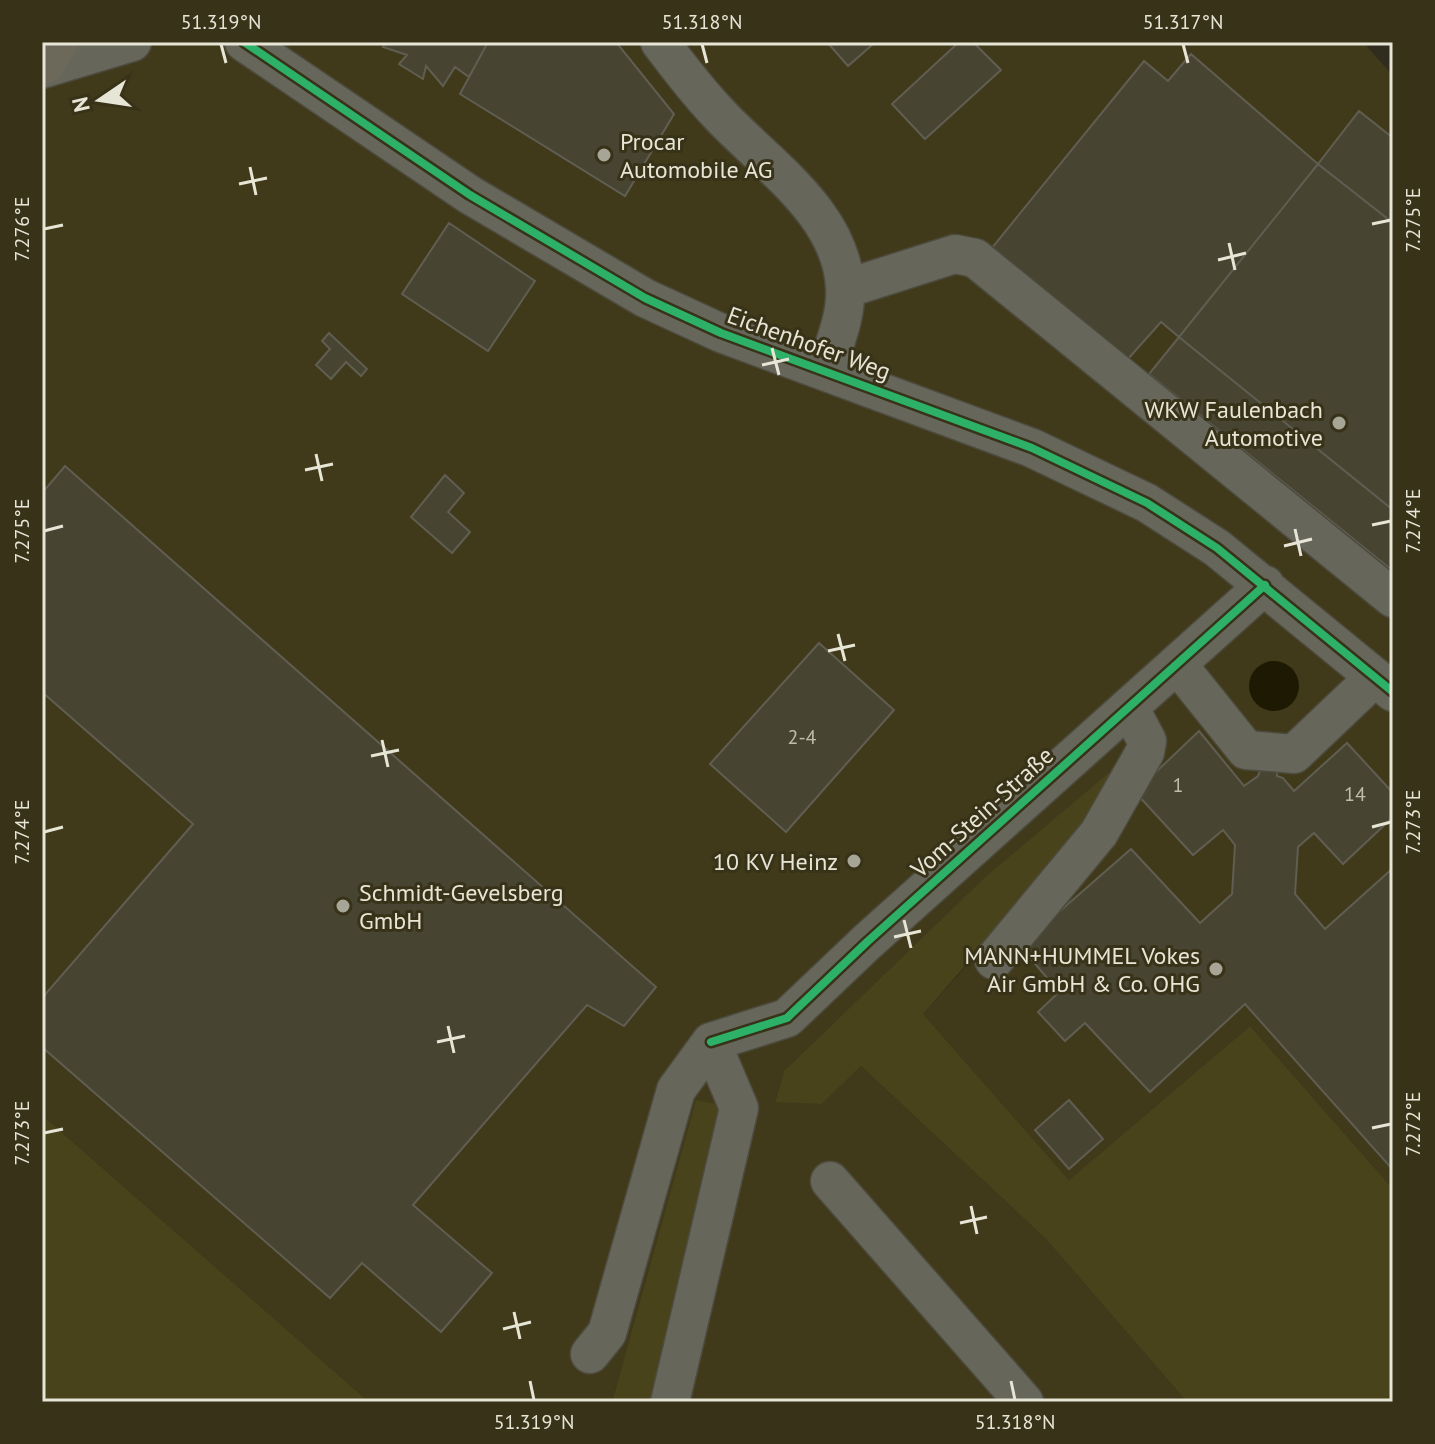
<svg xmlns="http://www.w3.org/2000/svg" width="1435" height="1444" font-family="'PT Sans',sans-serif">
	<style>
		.built { fill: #403a1a }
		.green { fill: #49431c }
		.water { fill: #1e1903 }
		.building { fill: #484432; stroke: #605e52; stroke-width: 2 }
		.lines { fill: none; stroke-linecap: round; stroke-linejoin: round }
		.minor-casing { stroke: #4d4b3e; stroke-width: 41 }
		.major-casing { stroke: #4d4b3e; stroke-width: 47 }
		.minor { stroke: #67665b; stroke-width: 38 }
		.major { stroke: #6c695a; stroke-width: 44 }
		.cycleway-casing { stroke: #373218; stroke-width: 13 }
		.cycleway { stroke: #2db169; stroke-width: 8 }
		.ticks { fill: none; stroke: #e7e5d5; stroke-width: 3 }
		.poi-dot { fill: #a7a595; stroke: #373218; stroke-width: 3 }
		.labels { text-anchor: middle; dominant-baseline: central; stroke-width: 6; stroke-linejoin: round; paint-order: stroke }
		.number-label { font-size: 20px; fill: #bfbdac }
		.poi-label { font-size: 24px; fill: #e7e5d5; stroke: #373218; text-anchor: end }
		.street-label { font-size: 24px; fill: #e7e5d5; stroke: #373218 }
		.neatline { fill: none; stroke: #e7e5d5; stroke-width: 3 }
		.ticks-label { font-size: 20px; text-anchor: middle; fill: #e7e5d5 }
	</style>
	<rect width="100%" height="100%" fill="#302d1f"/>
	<path class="built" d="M42,42H1363L1393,76V1189L1250,1026L1069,1180L923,1014L1021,905L982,880L784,1071L775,1101L822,1104L861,1066L1047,1240L1187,1402H656L696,1100L612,1402H369L42,1115Z"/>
	<path class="green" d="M1130,755L1086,828L923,1014L1069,1180L1250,1026L1393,1189V1402H1187L1047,1240L861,1066L822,1104L775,1102L784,1071L982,880Z
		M696,1100L725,1106L656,1402H612Z
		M42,1115L369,1402H42Z"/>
	<path class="water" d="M1249 686a25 25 0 1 1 50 0a25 25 0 1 1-50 0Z"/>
	<path class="building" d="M386,42H488L469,77L455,67L443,86L426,66L423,79L399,64L407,55L383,47Z
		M488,42H616L674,114L625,196L460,94Z
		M827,42H870L872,45L848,66Z
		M959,42H973L1001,70L925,139L892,104Z
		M1191,54L1318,164L1179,337L1161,322L1127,360L991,249L1144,61L1168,81Z
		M1359,111L1393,138V223L1318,164Z
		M1318,164L1393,223V510L1179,337Z
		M449,223L535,281L488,351L402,294Z
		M329,333L367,369L361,376L346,362L331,379L316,365L330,349L322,341Z
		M1179,337L1393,510V571L1149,374Z
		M65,466L656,987L624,1026L587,1005L413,1205L492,1273L441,1332L362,1263L330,1298L42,1047V998L193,824L42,692V493Z
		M445,475L464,493L448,512L470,532L452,553L411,517Z
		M819,643L894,710L786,832L710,764Z
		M1199,731L1244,786L1258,776L1263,763L1278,765L1277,776L1283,778L1294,791L1347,743L1393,793V817L1343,864L1314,833L1298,847L1295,894L1325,929L1393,868V1170L1245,1004L1150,1092L1085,1023L1065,1041L1038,1012L1059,992L1020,946L1131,849L1200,923L1232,894L1235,845L1223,830L1193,855L1135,792Z
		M1069,1100L1103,1139L1069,1169L1035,1130Z"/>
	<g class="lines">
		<defs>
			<path id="minor" d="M244,42L470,195L645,298L721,333L1032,448L1147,503L1217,548L1393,692
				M660,42C678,66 697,91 718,113C765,164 841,212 845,287C847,316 834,344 826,371
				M42,69L132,42
				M845,289L955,254L975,258L1393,598
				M1177,664L1246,750L1294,754L1375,677
				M994,960L1099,833L1145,752L1147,741L1129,707
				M711,1042L787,1018L867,942L1265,585
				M830,1181L1024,1402
				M590,1354L607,1333L676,1090L711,1042
				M670,1402L739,1108L711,1042"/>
			<path id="major" d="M42,63L56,42"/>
		</defs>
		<use href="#minor" class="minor-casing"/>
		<use href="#major" class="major-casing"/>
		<use href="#minor" class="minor"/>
		<use href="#major" class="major"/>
		<defs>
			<path id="cycleway" d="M244,42L470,195L645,298L721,333L1032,448L1147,503L1217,548L1393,692
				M711,1042L787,1018L867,942L1265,585"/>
		</defs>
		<use href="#cycleway" class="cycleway-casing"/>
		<use href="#cycleway" class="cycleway"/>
	</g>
	<path class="ticks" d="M221,44L226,63M702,44L707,63M1183,44L1188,63M250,167L256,195M239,184L267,178M1372,224L1391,220M44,229L63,225M1229,243L1235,270M1218,260L1246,253M772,348L779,375M762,365L789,359M316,454L322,481M305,470L333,464M1372,525L1391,521M1295,529L1301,556M44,531L63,526M1284,546L1312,539M838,634L845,661M828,651L855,645M382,740L388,767M371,756L399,750M1372,827L1391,822M44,832L63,827M904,920L911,948M894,937L921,931M448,1026L454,1053M437,1042L465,1036M1372,1128L1391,1124M44,1133L63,1129M971,1206L977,1234M960,1223L987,1217M514,1312L520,1339M503,1329L531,1322M530,1381L534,1400M1011,1381L1015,1400"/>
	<g class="poi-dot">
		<circle cx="604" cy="155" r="8"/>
		<circle cx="1339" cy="423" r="8"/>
		<circle cx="854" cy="861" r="8"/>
		<circle cx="343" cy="906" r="8"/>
		<circle cx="1216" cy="969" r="8"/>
	</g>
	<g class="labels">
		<g class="number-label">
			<text x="802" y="737">2-4</text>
			<text x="1178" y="785">1</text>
			<text x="1355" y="794">14</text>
		</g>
		<g class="poi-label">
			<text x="620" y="141" text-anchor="start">Procar<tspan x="620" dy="28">Automobile AG</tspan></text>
			<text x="1323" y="409">WKW Faulenbach<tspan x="1323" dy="28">Automotive</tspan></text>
			<text x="838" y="861">10 KV Heinz</text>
			<text x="359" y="892" text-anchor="start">Schmidt-Gevelsberg<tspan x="359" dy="28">GmbH</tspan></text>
			<text x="1200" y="955">MANN+HUMMEL Vokes<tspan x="1200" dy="28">Air GmbH &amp; Co. OHG</tspan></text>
		</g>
		<g class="street-label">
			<text transform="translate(809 343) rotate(20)">Eichenhofer Weg</text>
			<text transform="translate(982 812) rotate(-42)">Vom-Stein-Straße</text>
		</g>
	</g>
	<rect width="1435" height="1444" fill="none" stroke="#373218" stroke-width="88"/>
	<g transform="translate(100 100) rotate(257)" stroke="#373218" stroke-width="6" paint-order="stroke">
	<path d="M0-6L14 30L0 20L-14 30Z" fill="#e7e5d5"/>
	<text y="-12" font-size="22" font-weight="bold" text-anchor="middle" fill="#e7e5d5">N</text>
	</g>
	<rect x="44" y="44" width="1347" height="1356" class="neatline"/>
	<g class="ticks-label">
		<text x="221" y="29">51.319°N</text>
		<text x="702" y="29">51.318°N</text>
		<text x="1183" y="29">51.317°N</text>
		<text transform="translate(1413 220) rotate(-90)" y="7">7.275°E</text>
		<text transform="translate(22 229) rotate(-90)" y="7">7.276°E</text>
		<text transform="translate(1413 521) rotate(-90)" y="7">7.274°E</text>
		<text transform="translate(22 531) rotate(-90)" y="7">7.275°E</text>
		<text transform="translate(1413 822) rotate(-90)" y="7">7.273°E</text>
		<text transform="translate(22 832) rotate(-90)" y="7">7.274°E</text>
		<text transform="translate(1413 1124) rotate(-90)" y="7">7.272°E</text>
		<text transform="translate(22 1133) rotate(-90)" y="7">7.273°E</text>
		<text x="534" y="1429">51.319°N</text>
		<text x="1015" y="1429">51.318°N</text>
	</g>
</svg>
